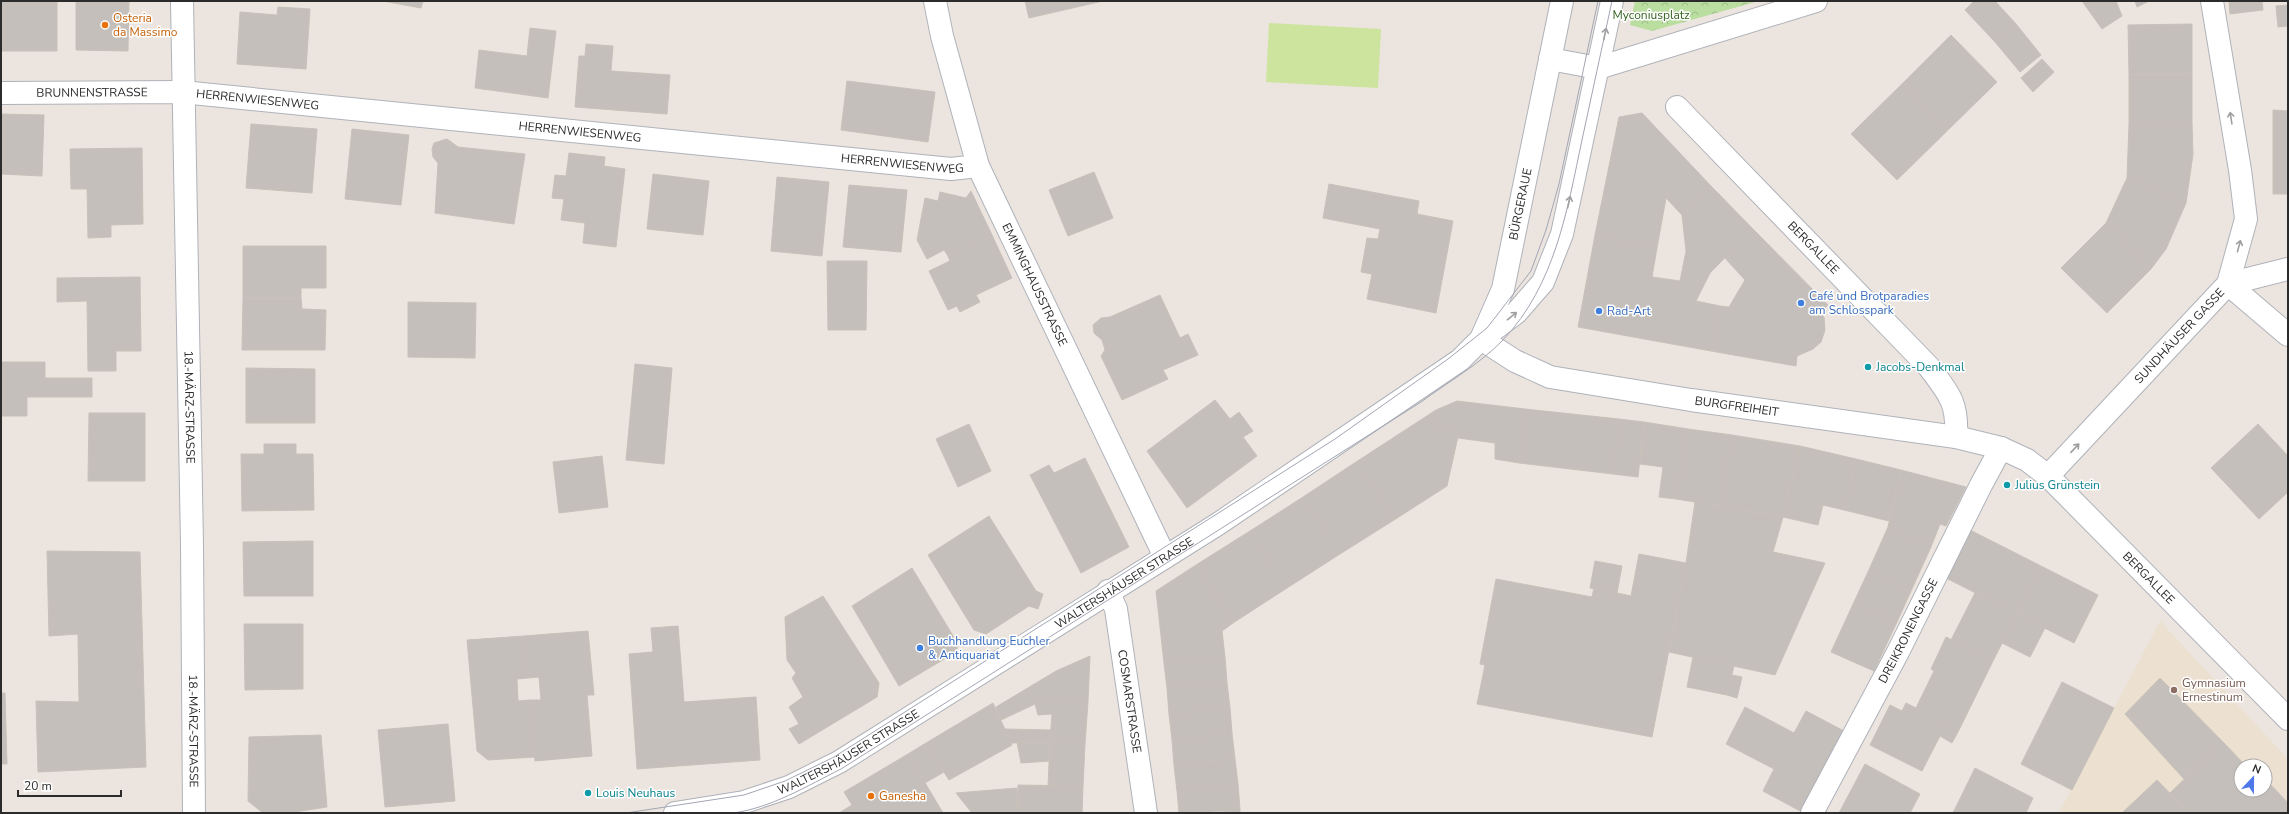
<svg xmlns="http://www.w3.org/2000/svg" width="2289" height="814" font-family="'Nunito Sans',sans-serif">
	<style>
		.education { fill: #ece0d0; fill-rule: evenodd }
		.park { fill: url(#park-crowns) }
		.pitch { fill: #cce49d }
		.building { fill: #c4bfbb; stroke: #c7c1b9 }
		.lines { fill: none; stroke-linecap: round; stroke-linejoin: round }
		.minor-casing { stroke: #afb2ba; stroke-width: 24 }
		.minor { stroke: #fff; stroke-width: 22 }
		.tram { stroke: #a2a6b4; stroke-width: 1 }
		.oneway { stroke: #a0a0a0 }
		.food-dot { fill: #e8710a; stroke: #fff; stroke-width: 1.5 }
		.shop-dot { fill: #3f7fe0; stroke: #fff; stroke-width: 1.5 }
		.culture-dot { fill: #0f9aa8; stroke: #fff; stroke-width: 1.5 }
		.education-dot { fill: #8d6e63; stroke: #fff; stroke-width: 1.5 }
		.labels { text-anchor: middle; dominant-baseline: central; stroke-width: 3; stroke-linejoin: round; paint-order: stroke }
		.park-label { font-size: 12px; fill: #346321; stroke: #fff }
		.food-label { font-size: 12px; fill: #c56008; stroke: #fff; text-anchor: start }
		.street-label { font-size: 12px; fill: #2b2b2b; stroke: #fff }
		.shop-label { font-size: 12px; fill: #366cbe; stroke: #fff; text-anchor: start }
		.culture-label { font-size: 12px; fill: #0d838f; stroke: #fff; text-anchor: start }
		.education-label { font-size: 12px; fill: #785e54; stroke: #fff; text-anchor: start }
	</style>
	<defs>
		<pattern id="park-crowns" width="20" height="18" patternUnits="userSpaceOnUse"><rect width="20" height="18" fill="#badda0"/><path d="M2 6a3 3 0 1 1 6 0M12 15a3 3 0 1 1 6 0" fill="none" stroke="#a0be8a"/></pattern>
	</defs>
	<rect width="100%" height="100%" fill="#ece5df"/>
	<path class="education" d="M2160,621L2288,759V813H2059ZM2241,766H2265V790H2241Z"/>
	<path class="park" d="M1635,1H1759L1652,31L1630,25Z"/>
	<path class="pitch" d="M1269,23L1381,29L1378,88L1266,82Z"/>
	<path class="building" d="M1,1H57V51H1Z
		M76,1H129L128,51L76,50Z
		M383,1H423L421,8Z
		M1025,1H1103L1029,18Z
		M1974,1H1995L2016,24L1995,42L1965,10Z
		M2082,1H2116L2122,16L2102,29Z
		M2135,1H2149L2137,7Z
		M2229,1H2262L2263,10L2230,14Z
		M2288,5V26L2278,27L2276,6Z
		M278,7L310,9L306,69L237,64L240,12L277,15Z
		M2016,24L2041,55L2020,72L1995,42Z
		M2192,24V74H2129L2128,25Z
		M530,28L556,31L548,98L475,88L479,50L527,56Z
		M1951,35L1997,82L1948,130L1903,83Z
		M586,44L613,46L611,71L670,75L667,114L575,107L579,56H585Z
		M2042,59L2054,72L2033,92L2021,78Z
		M2129,74H2192V123L2129,124Z
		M847,81L935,92L928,142L841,130Z
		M1903,83L1948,130L1897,180L1851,134Z
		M2273,110L2288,111V194H2273Z
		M1642,113L1711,186L1682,215L1666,198L1657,248L1595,235L1619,117Z
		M1,114L44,115L42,176L1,174Z
		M2192,123L2193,154L2186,203L2127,178L2129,124Z
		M251,124L317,129L312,193L246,188Z
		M352,129L409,135L401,205L345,199Z
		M447,139L458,147L525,154L514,224L435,213L438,163L433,157L432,149L434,143Z
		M142,148L143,224L111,225V237L88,238L87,189H71L70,149Z
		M569,153L605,157L604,166L625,169L616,247L583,243L585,223L561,220L564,199L552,198L555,175L566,176Z
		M1094,172L1113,218L1068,236L1049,190Z
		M653,174L709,181L703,235L647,229Z
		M777,177L829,182L822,256L771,251Z
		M2127,178L2186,203L2166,249L2151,269L2106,223Z
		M1329,184L1419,201L1417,214L1453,221L1436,313L1367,299L1372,274L1361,272L1367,238L1378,239L1380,229L1323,218Z
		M849,185L907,190L901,252L843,247Z
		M1711,186L1753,229L1710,273L1696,301L1720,306L1711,351L1578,327L1595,235L1657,248L1652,277L1680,281L1686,251L1682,215Z
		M971,191L992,235L948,256L944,250L927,259L917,240L925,198L938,201L940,192L966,198Z
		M2106,223L2151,269L2107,313L2061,268Z
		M1753,229L1828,305L1820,313L1824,317L1825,330L1821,342L1813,349L1797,356L1796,366L1711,351L1720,306L1729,307L1745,280L1724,257Z
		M992,235L1012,278L976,295L980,302L960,312L957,306L948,310L929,271L950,261L948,256Z
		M243,246H326V288H301V298H243Z
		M827,261H867L866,330H828Z
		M140,277L141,351H116V371H88L87,301L57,302V278Z
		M1160,295L1180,338L1188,334L1198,355L1163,370L1168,379L1122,400L1101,356L1105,350L1102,340L1094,333L1093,325L1101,318L1110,317Z
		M243,298H301L302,309L326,310L325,350H242Z
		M408,302L476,303L475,358L408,357Z
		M1,362H45V378H92V397H27V416H1Z
		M635,364L672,368L664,464L626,460Z
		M246,368L315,369V423H246Z
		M1215,400L1230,419L1239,412L1253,431L1243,437L1257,456L1187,508L1147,451Z
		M1457,401L1525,409L1519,463L1495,459V443L1458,438L1459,432L1433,429L1436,410Z
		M1525,409L1619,419L1613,474L1519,463Z
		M1436,410L1433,429L1459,432L1447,486L1394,520L1356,462Z
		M89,413H145V481H88Z
		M1619,419L1644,422L1638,477L1613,474Z
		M1644,422L1688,429L1676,499L1659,497L1663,467L1640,464Z
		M969,424L991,471L958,487L936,439Z
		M2258,424L2288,456V492L2259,519L2211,468Z
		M1688,429L1732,435L1720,506L1676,499Z
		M1732,435L1800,446L1783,517L1720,506Z
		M264,444H296V454H313L314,510L242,511L241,454H264Z
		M1800,446L1856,459L1844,510L1823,505L1818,525L1783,517Z
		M602,456L608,507L559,513L553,462Z
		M1085,458L1129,547L1081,573L1030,475L1049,465L1054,473Z
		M1856,459L1901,470L1889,521L1844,510Z
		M1356,462L1394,520L1340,554L1303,497Z
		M1901,470L1966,487L1946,526L1940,524L1931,547L1888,527Z
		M1303,497L1340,554L1287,588L1250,531Z
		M1695,502L1783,517L1773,552L1825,563L1775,675L1669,652L1686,563Z
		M989,516L1036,591L1043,594L1038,609L1029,606L986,634L974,630L928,555Z
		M1888,527L1931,547L1911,591L1868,572Z
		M1970,530L2041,566L2017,614L1946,578Z
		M1250,531L1287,588L1233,623L1196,565Z
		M313,541V596H244L243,542Z
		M47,551L140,552L146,767L38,772L36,701L79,702L78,634L49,636Z
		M1639,554L1686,563L1652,737L1477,704L1485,665L1480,664L1496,579L1592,597L1594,588L1631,596Z
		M1595,561L1622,566L1617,593L1590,588Z
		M1196,565L1233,623L1222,631L1225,657L1164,663L1156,591Z
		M2041,566L2098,595L2074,643L2017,614Z
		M912,568L958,644L956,652L899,686L852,606Z
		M1868,572L1911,591L1897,622L1854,602Z
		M1975,593L2017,614L1993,661L1951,640Z
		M823,596L879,683L877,697L799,744L789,729L799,724L789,707L803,697L792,678L796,673L787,660L785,617Z
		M1854,602L1897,622L1874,671L1831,652Z
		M2017,614L2045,628L2030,657L2002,643Z
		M244,624H303V689L245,690Z
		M678,626L684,702L756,697L760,760L637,769L629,654L653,652L651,628Z
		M588,631L594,695H587L592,756L535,761L530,700H541L539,677L528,678L524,636Z
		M524,636L528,678L517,679L518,701L530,700L535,757L488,760L477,751L467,640Z
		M1946,637L1993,661L1959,730L1916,708L1934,671L1931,669Z
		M1090,656L1088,701L1053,699L1035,704L1001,720L996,707L1056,671Z
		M1225,657L1227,683L1167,688L1164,663Z
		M1693,657L1734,666L1727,695L1687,687Z
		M1732,675L1742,677L1737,698L1727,695Z
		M2160,678L2223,742L2184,779L2125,714Z
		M2062,682L2114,708L2072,790L2021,764Z
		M1227,683L1230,708L1169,714L1167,688Z
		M1,693H5L7,764H1Z
		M1053,699L1088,701L1085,744L1050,742L1052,714L1038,715L1035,704Z
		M993,703L1012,745L949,780L926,743Z
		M1906,703L1959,730L1952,743L1940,736L1922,771L1870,745L1890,705L1902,711Z
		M1745,707L1794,733L1806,711L1844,731L1802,812L1763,791L1774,769L1726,744Z
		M1230,708L1232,733L1172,740L1169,714Z
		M448,724L455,801L385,807L378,730Z
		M1005,729L1051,730L1050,742L1011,743Z
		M1232,733L1235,759L1174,765L1172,740Z
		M321,735L327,807L288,813H263L248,801L249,737Z
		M1017,742H1050V761L1021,763Z
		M1050,742L1085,744L1083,786H1048Z
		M2223,742L2246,766H2241V790H2265V785L2269,783L2288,803V813H2189L2170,793Z
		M926,743L944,772L925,783L908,754Z
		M908,754L943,813H857L844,792Z
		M1235,759L1238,784L1177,791L1174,765Z
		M1865,764L1920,794L1910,813H1839Z
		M1975,768L2033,798L2026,813H1953Z
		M2157,780L2189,813H2122Z
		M1238,784L1240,810L1179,813L1177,791Z
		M1018,785L1083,786L1082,813H1018Z
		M1017,788L1018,812L1009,813H972L956,793Z
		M852,805L857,813H839Z
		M1240,810V813H1212Z"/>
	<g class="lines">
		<defs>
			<g id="minor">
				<path id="s1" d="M182,1L192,545L194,813"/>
				<path id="s2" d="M935,1L942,36L978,166L1165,557"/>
				<path d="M1550,59L1598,68L1816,1"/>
				<path id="s3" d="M1,93L182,92L951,169L978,166"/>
				<path id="s4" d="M1677,107L1929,367C1949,394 1958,402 1956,437"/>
				<path d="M2228,284L2288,335"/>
				<path d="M2228,284L2288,269"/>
				<path d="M1484,337L1516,313L1543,282L1562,234L1612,1"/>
				<path id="s5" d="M1481,339L1515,361L1550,377L1691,400L1956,437L2001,448L2027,460L2048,476L2288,719"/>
				<path id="s6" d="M2048,476L2228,284L2246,219L2240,170L2212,1"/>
				<path id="s7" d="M1108,591L1116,609L1146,813"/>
				<path id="s8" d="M675,813L744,802L789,787L839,762L1218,524L1460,360L1481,339L1503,289L1562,1"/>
				<path id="s9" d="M1812,813L1898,652L1981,485L2001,448"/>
			</g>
		</defs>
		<use href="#minor" class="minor-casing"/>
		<use href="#minor" class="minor"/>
		<path class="tram" d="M626,813L744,795L785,781L834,757L1335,439L1448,359L1487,328L1531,271L1546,230L1559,184L1598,1
			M733,813C771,808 807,786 841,769L1421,402C1448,382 1480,364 1503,340C1555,285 1567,211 1582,140C1592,94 1602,47 1612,1"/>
	</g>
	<defs><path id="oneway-shaft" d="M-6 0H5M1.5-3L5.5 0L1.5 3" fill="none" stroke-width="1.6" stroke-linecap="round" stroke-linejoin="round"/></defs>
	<g class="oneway">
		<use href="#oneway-shaft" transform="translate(1605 34) rotate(-78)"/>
		<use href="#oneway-shaft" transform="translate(2231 118) rotate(-99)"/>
		<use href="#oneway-shaft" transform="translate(1569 202) rotate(-77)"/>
		<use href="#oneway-shaft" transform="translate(2239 246) rotate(-75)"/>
		<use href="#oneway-shaft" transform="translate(1512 316) rotate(-39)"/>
		<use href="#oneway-shaft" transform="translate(2075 448) rotate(-47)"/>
	</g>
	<g class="food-dot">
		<circle cx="105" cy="25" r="4"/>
		<circle cx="871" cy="796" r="4"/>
	</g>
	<g class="shop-dot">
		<circle cx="1801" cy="303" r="4"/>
		<circle cx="1599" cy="311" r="4"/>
		<circle cx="920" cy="648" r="4"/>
	</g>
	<g class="culture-dot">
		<circle cx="1868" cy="367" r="4"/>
		<circle cx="2007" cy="485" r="4"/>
		<circle cx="588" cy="793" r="4"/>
	</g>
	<circle class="education-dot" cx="2174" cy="690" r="4"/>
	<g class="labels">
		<g class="park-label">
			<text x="1651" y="15">Myconiusplatz</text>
		</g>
		<g class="food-label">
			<text x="113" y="18">Osteria<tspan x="113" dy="14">da Massimo</tspan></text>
			<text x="879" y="796">Ganesha</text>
		</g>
		<g class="street-label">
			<text stroke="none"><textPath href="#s3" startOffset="91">BRUNNENSTRASSE</textPath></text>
			<text stroke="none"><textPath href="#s3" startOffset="257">HERRENWIESENWEG</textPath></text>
			<text stroke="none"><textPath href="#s3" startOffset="581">HERRENWIESENWEG</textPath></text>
			<text stroke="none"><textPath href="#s3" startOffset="905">HERRENWIESENWEG</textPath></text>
			<text stroke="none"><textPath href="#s8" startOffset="1084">BÜRGERAUE</textPath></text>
			<text stroke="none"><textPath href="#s4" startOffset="196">BERGALLEE</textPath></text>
			<text stroke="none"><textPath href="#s2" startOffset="302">EMMINGHAUSSTRASSE</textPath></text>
			<text stroke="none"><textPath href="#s6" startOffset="192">SUNDHÄUSER GASSE</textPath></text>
			<text stroke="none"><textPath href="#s5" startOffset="268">BURGFREIHEIT</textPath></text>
			<text stroke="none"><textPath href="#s1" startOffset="406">18.-MÄRZ-STRASSE</textPath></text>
			<text stroke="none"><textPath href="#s5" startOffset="734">BERGALLEE</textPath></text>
			<text stroke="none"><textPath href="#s8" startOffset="510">WALTERSHÄUSER STRASSE</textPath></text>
			<text stroke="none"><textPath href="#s9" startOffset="206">DREIKRONENGASSE</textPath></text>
			<text stroke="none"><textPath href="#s7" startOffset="113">COSMARSTRASSE</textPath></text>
			<text stroke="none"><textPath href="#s1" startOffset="730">18.-MÄRZ-STRASSE</textPath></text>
			<text stroke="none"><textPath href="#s8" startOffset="186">WALTERSHÄUSER STRASSE</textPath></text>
		</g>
		<g class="shop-label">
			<text x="1809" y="296">Café und Brotparadies<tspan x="1809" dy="14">am Schlosspark</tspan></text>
			<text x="1607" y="311">Rad-Art</text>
			<text x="928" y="641">Buchhandlung Euchler<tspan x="928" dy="14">&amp; Antiquariat</tspan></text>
		</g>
		<g class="culture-label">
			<text x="1876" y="367">Jacobs-Denkmal</text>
			<text x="2015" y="485">Julius Grünstein</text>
			<text x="596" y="793">Louis Neuhaus</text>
		</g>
		<g class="education-label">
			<text x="2182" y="683">Gymnasium<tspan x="2182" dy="14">Ernestinum</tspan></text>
		</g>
	</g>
	<rect width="2289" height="814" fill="none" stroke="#2b2b2b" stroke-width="4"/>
	<g transform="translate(2253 778) rotate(22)"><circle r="19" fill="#ffffff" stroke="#aaaaaa"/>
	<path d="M0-3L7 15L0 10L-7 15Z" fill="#4e78ea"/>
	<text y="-6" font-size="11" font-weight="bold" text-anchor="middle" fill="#2b2b2b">N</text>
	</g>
	<path d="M18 790v6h103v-6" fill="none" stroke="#2b2b2b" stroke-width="2"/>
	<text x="24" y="790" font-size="12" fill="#2b2b2b" stroke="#ffffff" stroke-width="3" paint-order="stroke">20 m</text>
</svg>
